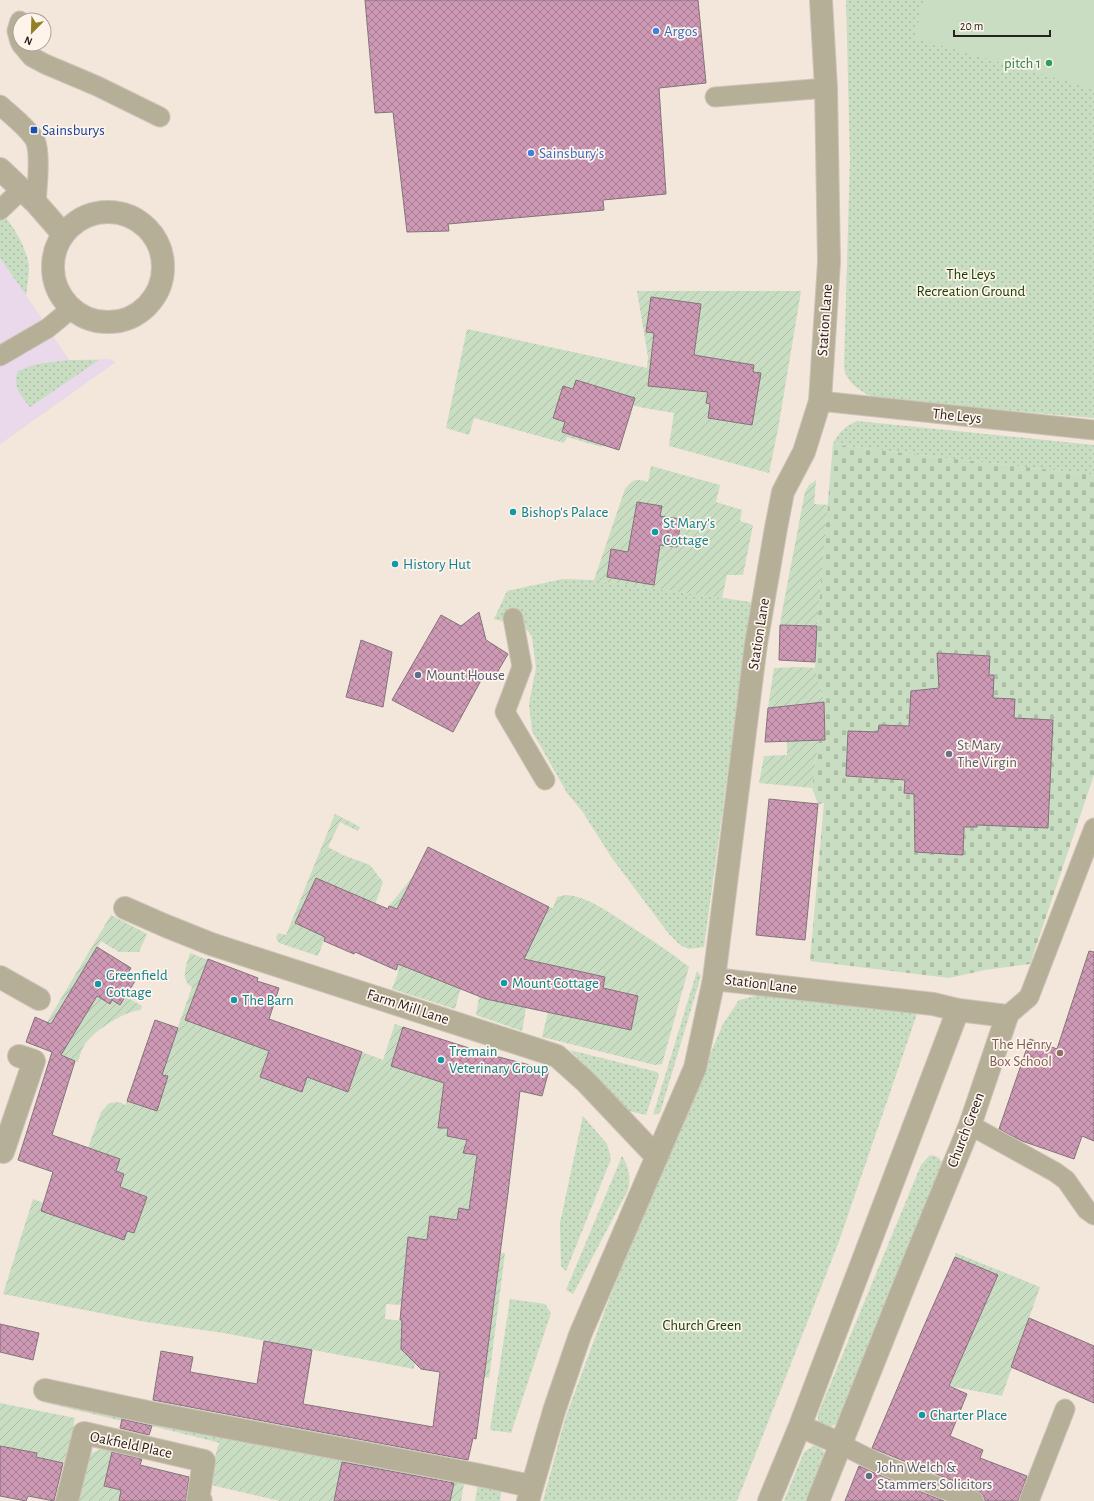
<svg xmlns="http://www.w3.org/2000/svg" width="1094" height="1501" font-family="'Alegreya Sans',sans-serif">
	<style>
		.commercial { fill: #e9d9eb }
		.grass { fill: url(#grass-dots) }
		.cemetery { fill: url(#cemetery-stones) }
		.garden { fill: url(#garden-furrows) }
		.pitch { fill: #c8ddc2 }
		.building { fill: url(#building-cross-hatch); stroke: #83747b }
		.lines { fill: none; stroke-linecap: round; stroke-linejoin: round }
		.service-casing { stroke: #cec3b9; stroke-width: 21 }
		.minor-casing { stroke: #cec3b9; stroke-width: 24 }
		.service { stroke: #b6af98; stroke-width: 19 }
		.minor { stroke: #b6af98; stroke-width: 22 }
		.shop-dot { fill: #3f7fe0; stroke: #fff4eb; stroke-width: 1.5 }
		.leisure-dot { fill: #2e9e5b; stroke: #fff4eb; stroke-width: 1.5 }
		.transit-dot { fill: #1a4fb4; stroke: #fff4eb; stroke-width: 1.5 }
		.culture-dot { fill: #0f9aa8; stroke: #fff4eb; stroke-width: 1.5 }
		.service-dot { fill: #5c6f8a; stroke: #fff4eb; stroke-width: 1.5 }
		.worship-dot { fill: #6b7280; stroke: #fff4eb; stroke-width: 1.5 }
		.education-dot { fill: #8d6e63; stroke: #fff4eb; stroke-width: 1.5 }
		.labels { text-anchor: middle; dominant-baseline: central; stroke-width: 3.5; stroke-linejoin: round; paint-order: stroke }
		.shop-label { font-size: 15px; fill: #366cbe; stroke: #fff4eb; text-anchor: start }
		.leisure-label { font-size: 15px; fill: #27864d; stroke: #fff4eb; text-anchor: end }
		.transit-label { font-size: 15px; fill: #164399; stroke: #fff4eb; text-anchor: start }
		.park-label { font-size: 15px; fill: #174203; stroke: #fff4eb }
		.street-label { font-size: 15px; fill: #27221e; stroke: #fff4eb }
		.culture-label { font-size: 15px; fill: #0d838f; stroke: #fff4eb; text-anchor: start }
		.service-label { font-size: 15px; fill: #4e5e75; stroke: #fff4eb; text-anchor: start }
		.worship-label { font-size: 15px; fill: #5b616d; stroke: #fff4eb; text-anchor: start }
		.education-label { font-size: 15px; fill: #785e54; stroke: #fff4eb; text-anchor: end }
	</style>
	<defs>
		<pattern id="grass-dots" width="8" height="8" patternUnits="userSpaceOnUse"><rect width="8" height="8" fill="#c8ddc2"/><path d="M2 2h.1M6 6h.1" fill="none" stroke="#acbda6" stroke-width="1.8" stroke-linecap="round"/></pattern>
		<pattern id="cemetery-stones" width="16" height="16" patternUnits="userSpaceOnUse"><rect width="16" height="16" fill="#c8ddc2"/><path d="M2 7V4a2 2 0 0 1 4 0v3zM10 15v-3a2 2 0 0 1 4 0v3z" fill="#acbda6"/></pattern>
		<pattern id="garden-furrows" width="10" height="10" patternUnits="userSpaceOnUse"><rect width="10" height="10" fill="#c8ddc2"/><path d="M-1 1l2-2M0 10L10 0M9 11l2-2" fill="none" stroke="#acbda6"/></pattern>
		<pattern id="building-cross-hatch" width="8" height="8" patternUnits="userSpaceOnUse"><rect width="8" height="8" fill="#cd99b4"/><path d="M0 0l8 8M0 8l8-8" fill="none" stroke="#a67c92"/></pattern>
	</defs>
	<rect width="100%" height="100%" fill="#f3e6db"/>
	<path class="commercial" d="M0,210L20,239L27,258L29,266L26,295L69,360L109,359L116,362L0,444Z"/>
	<path class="grass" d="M846,0H1094V418L877,399C863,393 847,384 844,368L850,159Z
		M0,210C12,225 27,247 29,267C29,276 27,286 26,295L0,258Z
		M69,360H99L30,407C21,395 12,387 18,371L37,364Z
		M857,421L1094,445V475L877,450L833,444C838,432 846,426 857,421Z
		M563,579L594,580L751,602L704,947L689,949L680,945L669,934L612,858L582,811L567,793L532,731L529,704L536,668L532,637L529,632L524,627L494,619L507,591Z
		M697,971L701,976L660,1113L653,1115Z
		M768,993L918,1011L838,1244L737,1501H543L565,1419L610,1297L670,1148L708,1059L723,1024L739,1000Z
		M570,1050L657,1072L659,1076L646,1115L625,1110L614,1100L590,1070Z
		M583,1116L607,1144L611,1159L566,1271L561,1266L560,1223Z
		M933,1155C947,1161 943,1167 939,1180L836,1424L828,1428L818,1422V1414L921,1165L929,1156Z
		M622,1156C629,1167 631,1177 628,1190L573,1294L566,1290Z
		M510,1299L545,1304L551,1313L511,1433L490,1430Z
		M44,1396L222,1433L220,1443L152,1426L123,1417L122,1421L42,1402Z
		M813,1446C820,1447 823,1449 826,1456L808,1501H784L804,1452Z
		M478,1483L502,1488L500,1501H475Z"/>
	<path class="cemetery" d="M833,444L877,450L1094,475V775L1030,964L985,970L949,978L810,961L824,803L818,804L812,788L820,731L825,730L824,702L815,668L817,626Z"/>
	<path class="garden" d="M637,291H801L778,429L769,473L669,446L674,413L639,407L607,397L576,380L573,389L563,386L553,418L565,422L562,432L602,445V447L567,437L564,443L474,418L469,435L446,428L467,329L647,368L648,357Z
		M651,466L720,485L716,502L742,510L740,521L753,525L743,575H727L722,598L594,580L625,489C634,479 635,478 648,482Z
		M816,480L814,504L828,505L817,626L780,625L782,612L805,492L809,485Z
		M798,667L815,668L824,702L768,708L774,668Z
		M820,731L812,788L759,783L764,756L787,755V741Z
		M335,814L360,827L358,831L340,822L328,847L343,855L370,865L383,882L372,913L364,909L367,900L349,892L345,901L312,887L295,923L310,930H328L318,956L279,943L276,938L278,933L286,935Z
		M415,874L440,886L476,930L455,1009L392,989L399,970H396L412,932L408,914L389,906Z
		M566,895C589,897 610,913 630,926C650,939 670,952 689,967L662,1064L655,1065L542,1037L548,1012L631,1030L638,996L603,988L605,977L560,967L558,976L485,943L515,923L536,933L549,907L553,908L557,897Z
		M111,915L147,934L139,952H119L101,941L68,996H97L110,1003L112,1000L120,1005L126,997L142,1006L140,1010C123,1012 95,1030 85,1044C81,1050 80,1056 78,1062L52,1052L62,1028L47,1022Z
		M190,953L208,960L270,1013L268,1028L272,1045L260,1077L302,1092L307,1077L348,1092L362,1052L383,1060L395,1024L403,1027L456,1086L441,1108L438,1128H448L447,1136L467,1140L463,1153L478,1155L469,1210L459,1208L457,1220L430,1216L427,1240L402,1305L386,1304L385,1319L426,1323L401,1340V1349L409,1357L415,1358L414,1369L224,1333L146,1322L3,1294L33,1199L68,1212L124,1240L127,1231L134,1233L146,1197L120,1187L124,1174L116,1171L120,1159L88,1148L101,1112L109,1103L119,1102L126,1105L127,1101L157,1111L168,1077L138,1067L145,1047L168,1055L192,987C179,980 187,964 190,953Z
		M479,997L526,1008L522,1031L476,1015Z
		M500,1253H505L489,1378L484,1377Z
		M956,1253L1040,1287L1002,1396L949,1386L998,1275L955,1257Z
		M0,1403L75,1418L66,1463L36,1457V1453L0,1446Z
		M222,1433L420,1470L414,1501L338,1484L334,1501H280L207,1484Z
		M101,1449L113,1450L104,1486L121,1490L119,1501H76L89,1458L92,1453Z
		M455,1477L465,1478L461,1501H450Z"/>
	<path class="pitch" d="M924,0H1094V89L914,38Z"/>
	<path class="building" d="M365,0H698L706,83L659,88L666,194L603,200L604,210L448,224L449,231L407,232L393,112L375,113Z
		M651,297L701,304L694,355L754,365L753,372L761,373L752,425L708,418L710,404L706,403L708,392L648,386L654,333L646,332Z
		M576,380L635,398L619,450L562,432L565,422L553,418L563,386L573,389Z
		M637,502L662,506L660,516L681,519L677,547L660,545L654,585L607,577L611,549L628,552Z
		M479,612L486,640L508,654L494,678L485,673L453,732L392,700L441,615L461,626Z
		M780,625L817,626L815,662L779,660Z
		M361,640L392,652L383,707L346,697Z
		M937,653L990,656L989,675H994L993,698L1015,699L1014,718L1053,720L1048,828L977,825V827H964L963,855L915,852L914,794L904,793L905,780L846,776L848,731L878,732L879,725L909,726L911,691L939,688Z
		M824,702L825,740L765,742L768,708Z
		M769,799L818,804L805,940L756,935Z
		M428,847L549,907L524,959L605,977L603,988L638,996L631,1030L486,999L398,964L396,970L355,952L354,954L324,941L325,937L295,923L316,878L388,909L389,906L397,909Z
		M97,947L131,968L128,973L137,978L120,1005L112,1000L110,1004L97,996L61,1055L75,1061L52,1135L120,1159L116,1171L124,1174L120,1187L147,1197L134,1233L127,1231L124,1240L41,1211L53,1172L18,1160L52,1052L26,1042L35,1017L51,1024Z
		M1089,951L1094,952V1141L1082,1136L1074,1159L1022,1141L999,1129L1030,1039L1057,1049Z
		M208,959L258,978L257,981L279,988L269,1019L362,1052L348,1092L307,1077L302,1092L260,1077L269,1051L185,1020Z
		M155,1020L178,1028L162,1075L168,1076L157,1111L127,1101Z
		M403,1027L491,1055L549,1070L542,1096L520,1091L508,1193L476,1439L473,1438L468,1460L153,1400L161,1351L193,1357L190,1372L257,1384L264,1341L312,1350L303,1404L433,1427L440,1372L421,1369L401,1349L402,1320H400L408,1237L427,1240L430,1216L457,1220L459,1208L469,1210L477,1155L463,1153L467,1140L447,1136L448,1128H438L444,1083L391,1066Z
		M955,1257L998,1275L949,1386L967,1394L950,1436L983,1450L980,1458L1027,1476L1018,1501H985L983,1495L978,1491L872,1448L924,1326Z
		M1029,1318L1094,1346V1403L1011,1367Z
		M0,1324L39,1333L33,1360L0,1352Z
		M122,1419L152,1426L149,1435L120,1428Z
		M0,1446L37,1453L36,1457L63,1463L54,1501L28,1496L26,1501L0,1496Z
		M112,1452L142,1459L140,1465L189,1477L186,1501H119L121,1490L104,1486Z
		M342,1462L454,1483L450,1501H334Z
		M859,1466L886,1478L944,1501H845Z"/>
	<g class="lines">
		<defs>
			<path id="service" d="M20,21L17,31L20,42
				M21,44L32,57L45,64L97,86L160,117
				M715,97L826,88
				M0,105C10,114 29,129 35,140C41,152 37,189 36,203
				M0,210L21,190
				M0,356L48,328L71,309
				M820,401L1094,430
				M513,618L522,667L505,712L545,780
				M1007,1016L1029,997L1094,828
				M970,1125L1055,1172L1066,1180L1087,1210L1094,1215
				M841,1444C883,1468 930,1483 974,1501
				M1029,1501L1065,1409"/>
			<path id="minor" d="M0,169L36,203L63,234
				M53 267a55 55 0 1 1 110 0a55 55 0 1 1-110 0Z
				M125,908L166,926L211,944L557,1056L585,1081L657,1157
				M0,977L39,999
				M714,979L933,1004L958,1010L1007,1016L970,1125L906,1281L818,1501
				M0,1151L3,1152L34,1061L19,1056
				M45,1390L152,1413L474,1474L531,1486
				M800,1426L841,1444
				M67,1501L84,1433L204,1461L198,1500L201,1501
				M528,1501L554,1411L580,1335L695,1068L714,979L756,644L776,528L783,492L804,452L820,401L829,262L826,88L821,0
				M769,1501L800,1426L958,1010"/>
		</defs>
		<use href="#service" class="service-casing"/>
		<use href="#minor" class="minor-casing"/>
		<use href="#service" class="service"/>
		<use href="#minor" class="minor"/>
	</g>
	<g class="shop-dot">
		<circle cx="656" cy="31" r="4"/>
		<circle cx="531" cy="153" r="4"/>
	</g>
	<circle class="leisure-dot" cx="1049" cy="63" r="4"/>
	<rect class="transit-dot" x="30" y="126" width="8" height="8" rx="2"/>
	<g class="culture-dot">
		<circle cx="513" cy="512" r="4"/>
		<circle cx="655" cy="532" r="4"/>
		<circle cx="395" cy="564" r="4"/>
		<circle cx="504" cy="983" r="4"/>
		<circle cx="98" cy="984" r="4"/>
		<circle cx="234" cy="1000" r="4"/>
		<circle cx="441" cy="1060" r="4"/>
		<circle cx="922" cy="1415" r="4"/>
	</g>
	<g class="service-dot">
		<circle cx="418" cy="675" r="4"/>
		<circle cx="869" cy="1476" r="4"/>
	</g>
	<circle class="worship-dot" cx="949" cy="754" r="4"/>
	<circle class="education-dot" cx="1060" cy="1053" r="4"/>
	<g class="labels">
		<g class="shop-label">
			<text x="664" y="31">Argos</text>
			<text x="539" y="153">Sainsbury's</text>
		</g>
		<g class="leisure-label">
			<text x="1041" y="63">pitch 1</text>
		</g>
		<g class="transit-label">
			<text x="42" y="130">Sainsburys</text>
		</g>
		<g class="park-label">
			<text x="971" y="274">The Leys<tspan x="971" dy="17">Recreation Ground</tspan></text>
			<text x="702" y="1325">Church Green</text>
		</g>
		<g class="street-label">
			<text transform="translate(825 320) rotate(-86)">Station Lane</text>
			<text transform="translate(957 416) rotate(6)">The Leys</text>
			<text transform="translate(759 634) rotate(-81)">Station Lane</text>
			<text transform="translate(761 984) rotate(7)">Station Lane</text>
			<text transform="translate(408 1007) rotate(18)">Farm Mill Lane</text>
			<text transform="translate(966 1130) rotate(-69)">Church Green</text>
			<text transform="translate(131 1445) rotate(12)">Oakfield Place</text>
		</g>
		<g class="culture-label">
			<text x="521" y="512">Bishop's Palace</text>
			<text x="663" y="523">St Mary's<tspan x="663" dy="17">Cottage</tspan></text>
			<text x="403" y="564">History Hut</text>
			<text x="106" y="975">Greenfield<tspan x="106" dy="17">Cottage</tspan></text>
			<text x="512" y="983">Mount Cottage</text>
			<text x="242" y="1000">The Barn</text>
			<text x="449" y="1051">Tremain<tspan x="449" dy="17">Veterinary Group</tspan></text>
			<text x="930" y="1415">Charter Place</text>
		</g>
		<g class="service-label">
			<text x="426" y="675">Mount House</text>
			<text x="877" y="1467">John Welch &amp;<tspan x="877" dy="17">Stammers Solicitors</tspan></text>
		</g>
		<g class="worship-label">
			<text x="957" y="745">St Mary<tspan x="957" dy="17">The Virgin</tspan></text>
		</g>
		<g class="education-label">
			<text x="1052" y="1044">The Henry<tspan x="1052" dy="17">Box School</tspan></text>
		</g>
	</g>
	<g transform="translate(32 32) rotate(203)"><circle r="19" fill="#fff4eb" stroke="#a9a099"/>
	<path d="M0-3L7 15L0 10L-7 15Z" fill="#918027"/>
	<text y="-6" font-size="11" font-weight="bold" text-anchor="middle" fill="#27221e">N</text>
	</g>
	<path d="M954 30v6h96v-6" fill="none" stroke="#27221e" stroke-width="2"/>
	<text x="960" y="30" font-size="12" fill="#27221e" stroke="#fff4eb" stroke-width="3" paint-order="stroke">20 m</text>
</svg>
